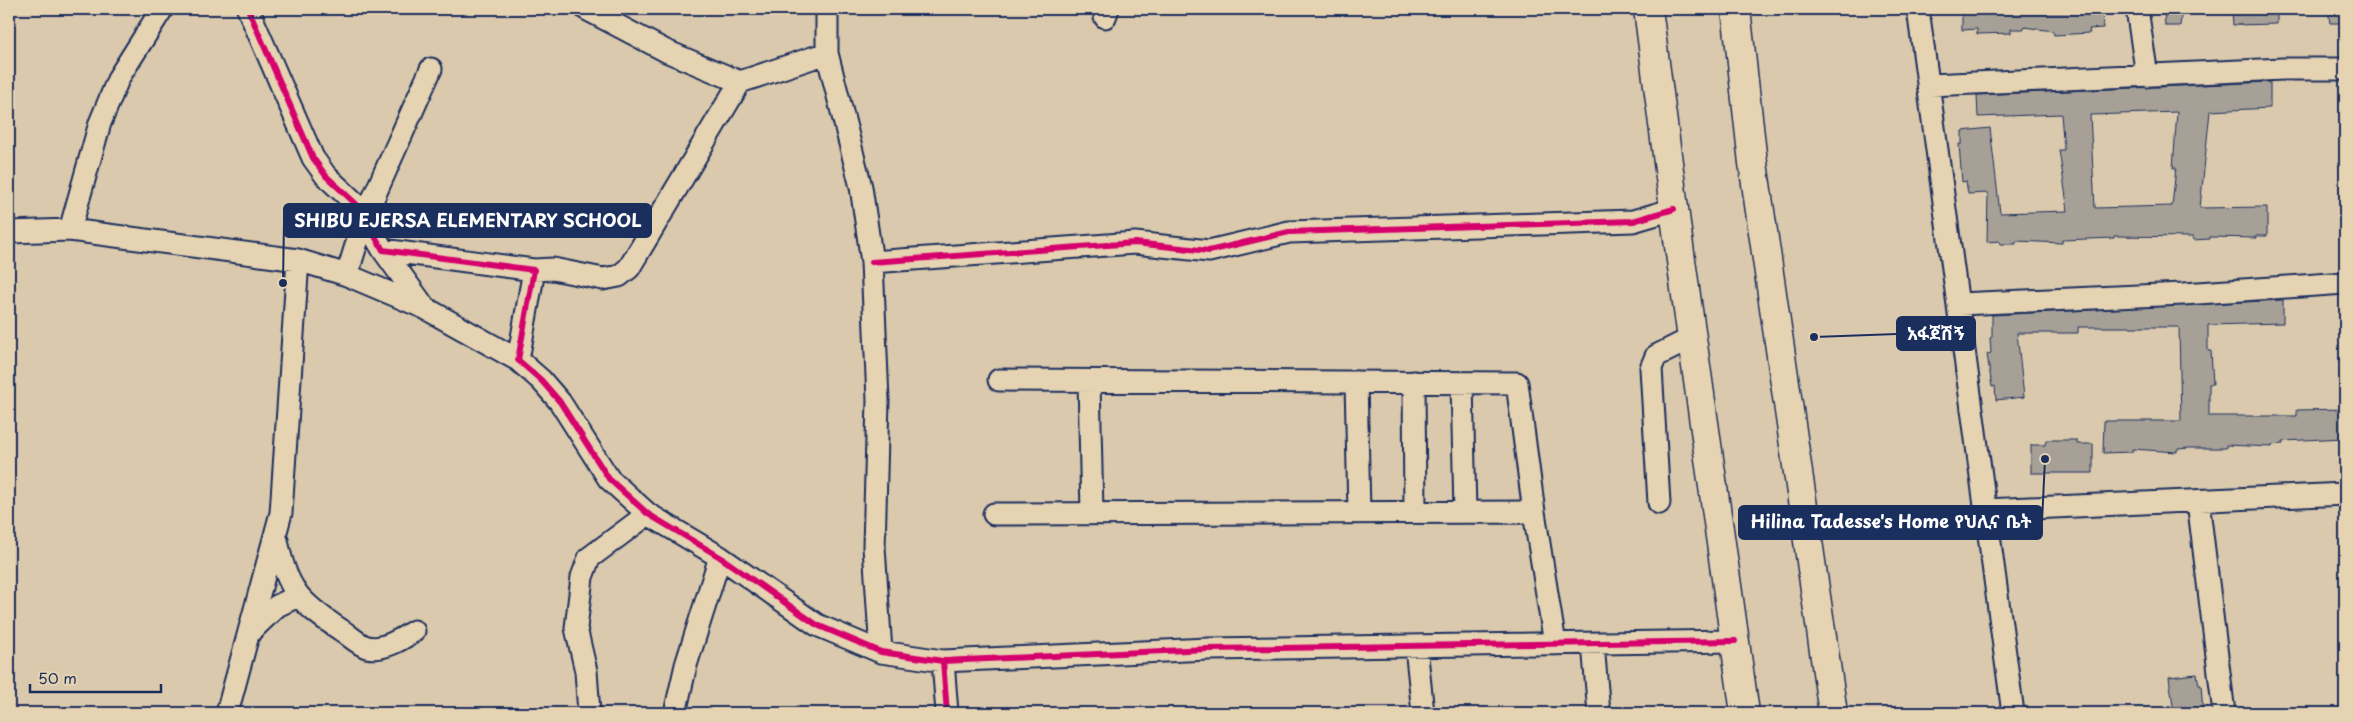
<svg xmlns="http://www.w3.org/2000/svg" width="2354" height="722" font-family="'Playpen Sans','Noto Sans Ethiopic',sans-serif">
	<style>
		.building { fill: #a7a097; stroke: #1b2f5e; fill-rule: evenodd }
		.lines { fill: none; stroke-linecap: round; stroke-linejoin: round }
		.minor-casing { stroke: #1b2f5e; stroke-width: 25 }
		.major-casing { stroke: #1b2f5e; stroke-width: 31 }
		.minor { stroke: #e6d3b1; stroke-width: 21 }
		.major { stroke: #e6d3b1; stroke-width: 28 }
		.cycleway-casing { stroke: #e6d3b1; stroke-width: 9 }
		.cycleway { stroke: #d6006c; stroke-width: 6 }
		.leader { fill: none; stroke: #1b2f5e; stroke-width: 2 }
		.callout-dot { fill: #1b2f5e; stroke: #e6d3b1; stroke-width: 2 }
		.callout { fill: #1b2f5e; stroke: #1b2f5e; stroke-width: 2 }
		.callout-label { font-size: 18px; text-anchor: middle; font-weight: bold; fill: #fff }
	</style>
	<rect width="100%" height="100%" fill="#dac9ac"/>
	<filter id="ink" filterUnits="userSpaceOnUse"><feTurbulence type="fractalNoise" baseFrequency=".02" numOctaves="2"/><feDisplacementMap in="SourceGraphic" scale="10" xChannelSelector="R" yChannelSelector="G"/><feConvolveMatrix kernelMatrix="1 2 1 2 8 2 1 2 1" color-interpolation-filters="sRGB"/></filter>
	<g filter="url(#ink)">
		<path class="building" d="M1962,9H2102L2103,28L2089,29L2090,33L2054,35L2053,31L2024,27V29H2011V33L1977,34V29L1962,30Z
			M2164,9H2182L2180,26H2165Z
			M2232,9H2277V24L2233,25Z
			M2328,9H2345V23H2330Z
			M2270,82V108L2210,111L2200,208L2267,207V236H2256V238L2210,237V239L2193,240V237L2114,236V238L2062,240V243L2016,241V244H2000L1999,241L1987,242L1988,193L1968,194L1966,181L1962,182L1959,144H1962V131L1990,128L2000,213L2068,211L2059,150H2064L2061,114L1978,117L1977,95ZM2177,112L2173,168H2176L2172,206L2095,208L2090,115Z
			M2283,300V323L2208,325V351H2211L2213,384H2209V416H2297V410L2345,409V438L2283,441V444L2272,445V447L2226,445V448H2189L2177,449V452L2132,449V452L2103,453L2104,421H2181L2179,327H2078V333H2017L2024,397L1996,400L1995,386L1992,387L1987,354L1991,353L1990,338L1992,337V315Z
			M2046,440H2077V444H2093V473H2031V445H2045Z
			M2197,674L2199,685H2201L2203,713H2174L2169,677Z"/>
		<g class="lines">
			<defs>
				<path id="minor" d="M248,9L313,158L326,176L356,204L383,250L534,270L518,360L541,380L560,402L609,479L648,514L720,557L817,625L881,652L943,661L947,713
					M586,9L666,51L740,82L827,53
					M827,9V53L861,187L872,262L878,400L874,547L881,652
					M1918,9L2013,713
					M2137,9L2147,76
					M1105,17L1108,9
					M1930,85L2283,69H2345
					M70,230L100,123L119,77L162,9
					M9,232L70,230L298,260L347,275L425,308
					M383,250L425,308L518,360
					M872,262L1135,243L1209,251L1289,232L1633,221L1674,209
					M534,270L553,269L603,279L619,276L629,268L740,82
					M347,275L364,219L431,69
					M1959,304L2183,294L2345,283
					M999,380L1517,383L1534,512
					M1089,381L1092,513
					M1356,382L1359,512
					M1414,382L1415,512
					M1462,383L1465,512
					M2198,501L2224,713
					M1659,503L1651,368L1656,356L1692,338
					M1985,510L2345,494
					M994,514L1534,512L1555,644
					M277,540C286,589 300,603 341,630C349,635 359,645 367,647C383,651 402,639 414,631
					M251,631L277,606L298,596
					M1593,644L1599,713
					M1416,647L1423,713
					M943,661L1208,649L1735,641
					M227,713L281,513L298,260
					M589,713L586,671L576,628L582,577L589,558L648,514
					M675,713L686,665L720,557"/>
				<path id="major" d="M1648,9L1678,239L1745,713
					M1736,9L1753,163L1833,713"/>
			</defs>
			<use href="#minor" class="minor-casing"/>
			<use href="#major" class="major-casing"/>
			<use href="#minor" class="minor"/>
			<use href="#major" class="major"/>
			<defs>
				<path id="cycleway" d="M248,9L313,158L326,176L356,204L383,250L534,270L518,360L541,380L560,402L609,479L648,514L720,557L817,625L881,652L943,661L947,713
					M872,262L1135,243L1209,251L1289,232L1633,221L1674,209
					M943,661L1208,649L1735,641"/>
			</defs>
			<use href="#cycleway" class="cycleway-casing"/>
			<use href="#cycleway" class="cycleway"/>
		</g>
	</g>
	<path class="leader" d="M283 283L284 221M1814 337L1897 334M2045 459L2042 522"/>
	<g class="callout-dot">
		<circle cx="283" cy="283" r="5"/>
		<circle cx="1814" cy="337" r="5"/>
		<circle cx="2045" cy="459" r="5"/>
	</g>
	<g class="callout">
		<rect x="284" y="204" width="367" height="33" rx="5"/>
		<rect x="1897" y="317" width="78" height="33" rx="5"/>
		<rect x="1739" y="506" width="303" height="33" rx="5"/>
	</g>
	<g class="callout-label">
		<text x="468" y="227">SHIBU EJERSA ELEMENTARY SCHOOL</text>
		<text x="1936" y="340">አፋጀሽኝ</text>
		<text x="1891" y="528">Hilina Tadesse's Home የህሊና ቤት</text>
	</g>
	<rect width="2354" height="722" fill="none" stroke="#e6d3b1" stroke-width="30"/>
	<rect x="15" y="15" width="2324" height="692" fill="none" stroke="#1b2f5e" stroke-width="2" filter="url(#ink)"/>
	<path d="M30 684v8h131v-8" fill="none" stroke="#1b2f5e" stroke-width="2.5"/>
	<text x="38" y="684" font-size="15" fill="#1b2f5e" stroke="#e6d3b1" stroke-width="4" paint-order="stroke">50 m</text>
</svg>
